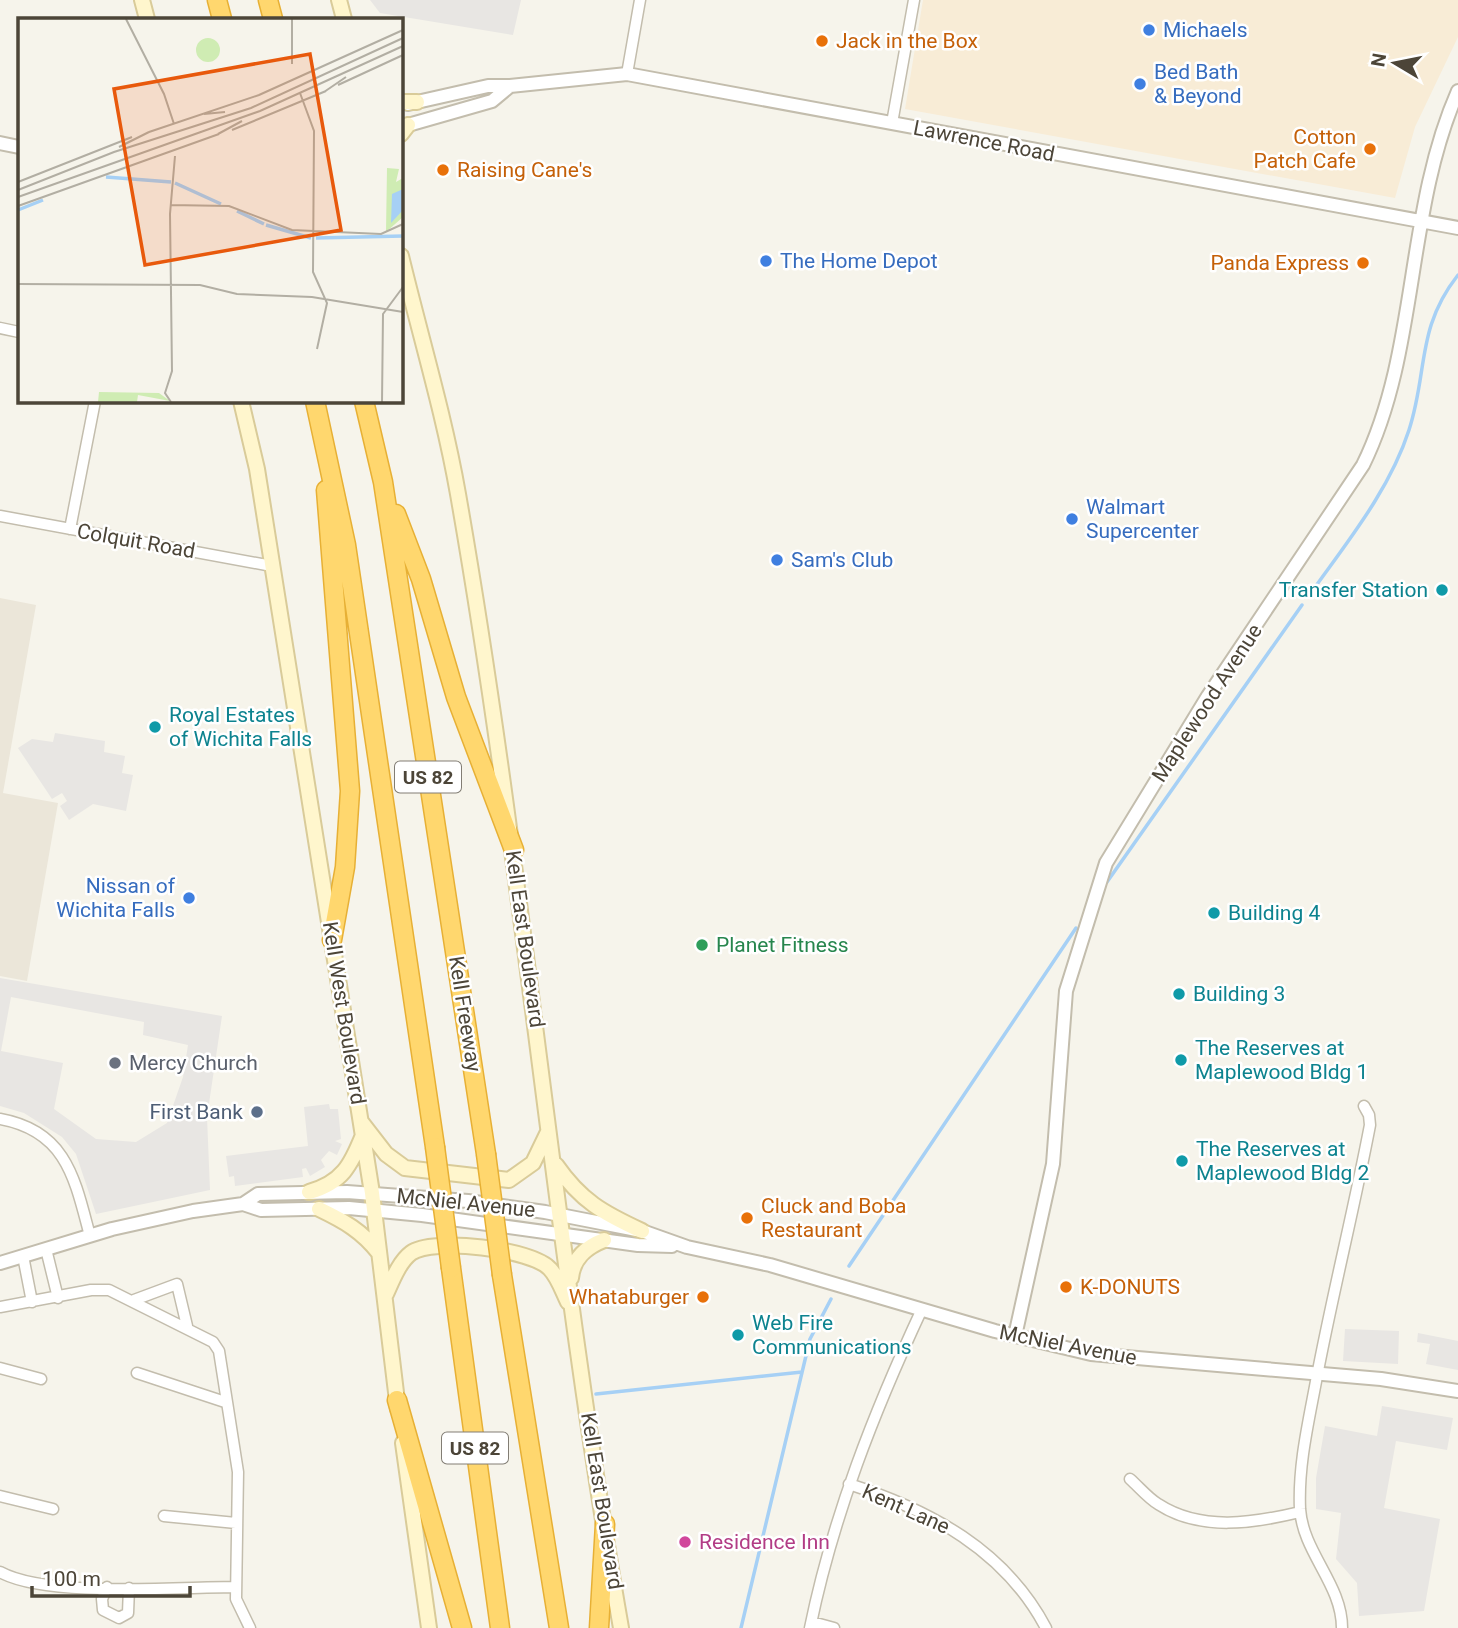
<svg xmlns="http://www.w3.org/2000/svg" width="1458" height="1628" font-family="Roboto,sans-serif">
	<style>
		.residential { fill: #ebe6d9 }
		.commercial { fill: #f8ecd6 }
		.parking { fill: #e8e6e3; fill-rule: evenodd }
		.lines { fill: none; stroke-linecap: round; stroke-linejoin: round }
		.stream { stroke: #a6d0f5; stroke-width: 3.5 }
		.minor-casing { stroke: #c3bdad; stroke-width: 13 }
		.tertiary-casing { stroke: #c3bdad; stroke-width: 16 }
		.secondary-casing { stroke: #d9cb99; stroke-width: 18 }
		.motorway-casing { stroke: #e7b035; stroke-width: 21 }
		.minor { stroke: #fff; stroke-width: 10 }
		.tertiary { stroke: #fff; stroke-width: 12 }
		.secondary { stroke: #fff6cd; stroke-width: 14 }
		.motorway { stroke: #ffd76e; stroke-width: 18 }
		.motorway-bridge-casing { stroke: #e7b035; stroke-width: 21; stroke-linecap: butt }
		.motorway-bridge { stroke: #ffd76e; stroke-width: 18 }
		.shop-dot { fill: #3f7fe0; stroke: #fff; stroke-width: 2.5 }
		.food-dot { fill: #e8710a; stroke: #fff; stroke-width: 2.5 }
		.culture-dot { fill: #0f9aa8; stroke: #fff; stroke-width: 2.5 }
		.leisure-dot { fill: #2e9e5b; stroke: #fff; stroke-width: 2.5 }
		.worship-dot { fill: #6b7280; stroke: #fff; stroke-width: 2.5 }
		.service-dot { fill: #5c6f8a; stroke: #fff; stroke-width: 2.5 }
		.hotel-dot { fill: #d1479c; stroke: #fff; stroke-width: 2.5 }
		.labels { text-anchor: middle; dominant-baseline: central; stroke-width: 5; stroke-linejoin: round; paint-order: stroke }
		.shield { fill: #fff; stroke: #827d74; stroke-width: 2 }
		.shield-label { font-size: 19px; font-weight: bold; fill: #4c4538 }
		.shop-label { font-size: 21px; fill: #366cbe; stroke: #fff; text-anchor: start }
		.food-label { font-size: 21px; fill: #c56008; stroke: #fff; text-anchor: start }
		.street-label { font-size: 21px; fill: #4c4538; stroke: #fff }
		.culture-label { font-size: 21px; fill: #0d838f; stroke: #fff; text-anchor: start }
		.leisure-label { font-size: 21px; fill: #27864d; stroke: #fff; text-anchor: start }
		.worship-label { font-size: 21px; fill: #5b616d; stroke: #fff; text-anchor: start }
		.service-label { font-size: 21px; fill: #4e5e75; stroke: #fff; text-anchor: end }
		.hotel-label { font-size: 21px; fill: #b23c85; stroke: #fff; text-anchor: start }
		.inset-river { fill: none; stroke: #a6d0f5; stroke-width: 3.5 }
		.inset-road { fill: none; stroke: #b2aea3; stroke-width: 2 }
		.view { fill: #e8590c; fill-opacity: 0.15; stroke: #e8590c; stroke-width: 3.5 }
		.inset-edge { fill: none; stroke: #4c4538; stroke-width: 3.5 }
	</style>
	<rect width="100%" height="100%" fill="#f6f4eb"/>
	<path class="residential" d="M0,598L36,605L3,793L58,803L27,981L0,976Z"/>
	<path class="commercial" d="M923,0H1458V37L1415,127L1395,198L905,109Z"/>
	<path class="parking" d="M370,0H521L513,35L380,13Z
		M55,733L105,741L104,752L125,756L122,773L133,775L126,811L93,804L69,820L60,806L67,801L62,793L52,799L18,748L32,739L53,742Z
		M0,978L222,1016L207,1117L210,1190L96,1214L76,1154L62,1137L24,1113L0,1106ZM11,997L144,1022L143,1035L188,1045L183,1077L167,1123L136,1142L96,1139L54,1109L63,1063L1,1051Z
		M329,1104L330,1109H338L341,1139L335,1141L342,1144L337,1155L329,1151L321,1160L325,1167L310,1176L306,1168L302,1169L303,1177L235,1186L234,1176L229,1177L226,1156L308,1146L304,1107Z
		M1345,1329L1399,1331L1398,1364L1343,1361Z
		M1418,1333L1458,1341V1370L1426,1364L1430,1344L1417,1342Z
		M1382,1406L1453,1418L1447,1450L1396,1441L1384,1508L1440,1519L1424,1611L1359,1616L1357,1583L1336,1559L1341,1513L1316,1509V1478L1325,1426L1377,1436Z"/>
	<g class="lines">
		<path class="stream" d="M1313,590C1348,541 1390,489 1409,430C1428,372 1416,328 1458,275
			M1107,882L1302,605
			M849,1266L1076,928
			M596,1394L802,1372
			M741,1628L810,1339L831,1299"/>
		<defs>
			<path id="minor" d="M627,74L640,0
				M892,123L914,0
				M0,328L19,332
				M0,516L272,566
				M70,529L95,401
				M0,1119C67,1131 75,1180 90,1236
				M46,1249L58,1298
				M23,1256L32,1302
				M134,1300L177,1284L187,1326
				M0,1307L91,1290H109L213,1342L219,1351L238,1472L236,1599L250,1628
				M0,1368L41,1379
				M137,1373L225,1402
				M1130,1479C1139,1487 1148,1498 1158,1504C1201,1532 1254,1523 1300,1512
				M849,1484C930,1510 1005,1550 1046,1628
				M0,1496L53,1509
				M164,1516L236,1523
				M0,1572C47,1598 178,1587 235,1587
				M107,1587L102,1599L103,1610L119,1618L128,1613L129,1588
				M812,1622L834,1628
				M810,1628C833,1516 874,1412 922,1309
				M1342,1628C1342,1584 1303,1553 1300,1509C1298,1464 1309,1420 1317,1376C1333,1292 1354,1209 1370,1125L1369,1115L1364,1106"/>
			<path id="tertiary" d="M408,104L488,86H510L627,74L1458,228
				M401,127L492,101L510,86
				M0,143L19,147
				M243,1204L258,1194L347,1192L468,1201L545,1212L642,1231L687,1247L770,1265L995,1331L1091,1354L1381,1379L1458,1391
				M0,1263L112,1229L193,1211L243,1204L261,1210L349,1208L422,1215L638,1245L672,1246
				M1015,1336L1053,1164L1066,991L1106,863L1208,696L1363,465C1419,351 1405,211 1458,91"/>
			<path id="secondary" d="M142,0L147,19
				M339,0L344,19
				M401,102H417
				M401,134L408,125
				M401,256C420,335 444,414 458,494C524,870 555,1252 621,1628
				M241,401L257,469L372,1193L398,1409
				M362,1123L386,1154L405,1168L509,1180L533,1163L548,1132
				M556,1165C581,1201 603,1213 642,1231
				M309,1192C342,1183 351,1165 363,1135
				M319,1209C344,1221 362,1231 379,1253
				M571,1278C573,1258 586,1247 604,1240
				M386,1294C392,1281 399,1262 411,1253C432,1237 533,1249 550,1269C558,1277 563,1292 568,1302
				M403,1443L429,1628"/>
			<path id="motorway" d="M217,0L222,19
				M268,0L273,19
				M315,401L346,545L435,1147
				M364,401L383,482L486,1154
				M326,490L350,791L345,867L332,940
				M396,514L421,579L456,697L514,850
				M451,1268L500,1628
				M502,1275L559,1628
				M397,1400L462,1628
				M599,1628L605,1524"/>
		</defs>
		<use href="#minor" class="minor-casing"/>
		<use href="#tertiary" class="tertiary-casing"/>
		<use href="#secondary" class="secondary-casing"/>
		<use href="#motorway" class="motorway-casing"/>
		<use href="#minor" class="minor"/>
		<use href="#tertiary" class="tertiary"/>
		<use href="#secondary" class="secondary"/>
		<use href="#motorway" class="motorway"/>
		<defs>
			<path id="motorway-bridge" d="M435,1147L451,1268
				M486,1154L502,1275"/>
		</defs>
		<use href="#motorway-bridge" class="motorway-bridge-casing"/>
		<use href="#motorway-bridge" class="motorway-bridge"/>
	</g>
	<g class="shop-dot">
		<circle cx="1149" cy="30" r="7"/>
		<circle cx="1140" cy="84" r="7"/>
		<circle cx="766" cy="261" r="7"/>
		<circle cx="1072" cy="519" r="7"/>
		<circle cx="777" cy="560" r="7"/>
		<circle cx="189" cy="898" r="7"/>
	</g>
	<g class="food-dot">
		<circle cx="822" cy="41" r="7"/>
		<circle cx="1370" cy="149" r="7"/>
		<circle cx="443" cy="170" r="7"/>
		<circle cx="1363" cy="263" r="7"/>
		<circle cx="747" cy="1218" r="7"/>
		<circle cx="1066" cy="1287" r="7"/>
		<circle cx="703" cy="1297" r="7"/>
	</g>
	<g class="culture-dot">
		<circle cx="1442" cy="590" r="7"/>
		<circle cx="155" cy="727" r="7"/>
		<circle cx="1214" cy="913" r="7"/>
		<circle cx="1179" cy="994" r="7"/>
		<circle cx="1181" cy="1060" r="7"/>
		<circle cx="1182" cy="1161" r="7"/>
		<circle cx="738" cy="1335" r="7"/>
	</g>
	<circle class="leisure-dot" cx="702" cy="945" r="7"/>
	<circle class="worship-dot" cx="115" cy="1063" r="7"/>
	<circle class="service-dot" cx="257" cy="1112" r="7"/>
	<circle class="hotel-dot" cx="685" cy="1542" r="7"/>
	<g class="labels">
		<g class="shield">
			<rect x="395" y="761.5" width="66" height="31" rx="5"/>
			<rect x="442" y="1432.5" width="66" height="31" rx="5"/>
		</g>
		<g class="shield-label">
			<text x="428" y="777">US 82</text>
			<text x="475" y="1448">US 82</text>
		</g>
		<g class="shop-label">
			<text x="1163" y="30">Michaels</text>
			<text x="1154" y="72">Bed Bath<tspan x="1154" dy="24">&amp; Beyond</tspan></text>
			<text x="780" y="261">The Home Depot</text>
			<text x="1086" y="507">Walmart<tspan x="1086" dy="24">Supercenter</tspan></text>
			<text x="791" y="560">Sam's Club</text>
			<text x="175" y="886" text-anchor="end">Nissan of<tspan x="175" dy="24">Wichita Falls</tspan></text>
		</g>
		<g class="food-label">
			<text x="836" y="41">Jack in the Box</text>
			<text x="1356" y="137" text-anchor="end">Cotton<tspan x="1356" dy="24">Patch Cafe</tspan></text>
			<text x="457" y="170">Raising Cane's</text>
			<text x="1349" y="263" text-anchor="end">Panda Express</text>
			<text x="761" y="1206">Cluck and Boba<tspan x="761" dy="24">Restaurant</tspan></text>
			<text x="1080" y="1287">K-DONUTS</text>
			<text x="689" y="1297" text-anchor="end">Whataburger</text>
		</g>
		<g class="street-label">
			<text transform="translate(984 141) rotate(11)">Lawrence Road</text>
			<text transform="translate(136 541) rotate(10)">Colquit Road</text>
			<text transform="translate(1207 703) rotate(-57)">Maplewood Avenue</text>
			<text transform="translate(525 939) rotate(82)">Kell East Boulevard</text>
			<text transform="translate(344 1013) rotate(81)">Kell West Boulevard</text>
			<text transform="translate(465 1014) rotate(81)">Kell Freeway</text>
			<text transform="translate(466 1203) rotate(6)">McNiel Avenue</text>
			<text transform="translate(1068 1345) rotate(11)">McNiel Avenue</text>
			<text transform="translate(602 1501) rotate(81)">Kell East Boulevard</text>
			<text transform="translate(906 1509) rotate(24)">Kent Lane</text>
		</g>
		<g class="culture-label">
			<text x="1428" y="590" text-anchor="end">Transfer Station</text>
			<text x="169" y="715">Royal Estates<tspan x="169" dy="24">of Wichita Falls</tspan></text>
			<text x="1228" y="913">Building 4</text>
			<text x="1193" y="994">Building 3</text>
			<text x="1195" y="1048">The Reserves at<tspan x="1195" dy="24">Maplewood Bldg 1</tspan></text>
			<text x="1196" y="1149">The Reserves at<tspan x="1196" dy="24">Maplewood Bldg 2</tspan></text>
			<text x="752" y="1323">Web Fire<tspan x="752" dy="24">Communications</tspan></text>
		</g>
		<g class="leisure-label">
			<text x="716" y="945">Planet Fitness</text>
		</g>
		<g class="worship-label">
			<text x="129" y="1063">Mercy Church</text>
		</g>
		<g class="service-label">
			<text x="243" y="1112">First Bank</text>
		</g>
		<g class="hotel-label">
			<text x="699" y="1542">Residence Inn</text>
		</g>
	</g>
	<g transform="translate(18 18)">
		<rect width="385" height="385" fill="#f6f4eb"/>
		<path d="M178 32a12 12 0 1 1 24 0a12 12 0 1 1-24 0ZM369,150L381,151L378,164L385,160V199L368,214ZM81,374L141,375L152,383L120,377L119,384H80Z" fill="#cfecb3"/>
		<path d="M385,171V192L373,205L374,176Z" fill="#a6d0f5"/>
		<path class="inset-river" d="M88,159L153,164M157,165L203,186M0,192L25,182M219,193L246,206M248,207L293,220M298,220L385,218"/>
		<path class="inset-road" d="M108,1L146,76L156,106M274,46V1M320,67L385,37M306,74L328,59M282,75L296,113L295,254L309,285L299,331M186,96L207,94M214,112L308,73M131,114L241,77L385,12M200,116L224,103M101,129L131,114M0,164L114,119M0,172L96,134L233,90L385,20M0,179L242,93L385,28M152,187L211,188L274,212L363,216L385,206M0,188L201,116M0,266L182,267L219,276L294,279L385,294M153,384L147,375L154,353L152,196L157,138M364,384L365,296L385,269"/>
		<path class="view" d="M292,36L323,212L127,247L96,71Z"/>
		<rect width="385" height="385" class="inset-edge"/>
	</g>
	<g transform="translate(1395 63) rotate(280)" stroke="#ffffff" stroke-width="5" paint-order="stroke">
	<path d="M0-5L12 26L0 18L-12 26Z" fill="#4c4538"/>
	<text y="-10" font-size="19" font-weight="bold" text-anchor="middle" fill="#4c4538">N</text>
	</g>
	<path d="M32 1586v10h158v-10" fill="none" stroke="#4c4538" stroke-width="3.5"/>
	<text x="42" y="1586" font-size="21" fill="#4c4538" stroke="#ffffff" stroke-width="5" paint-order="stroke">100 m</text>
</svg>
